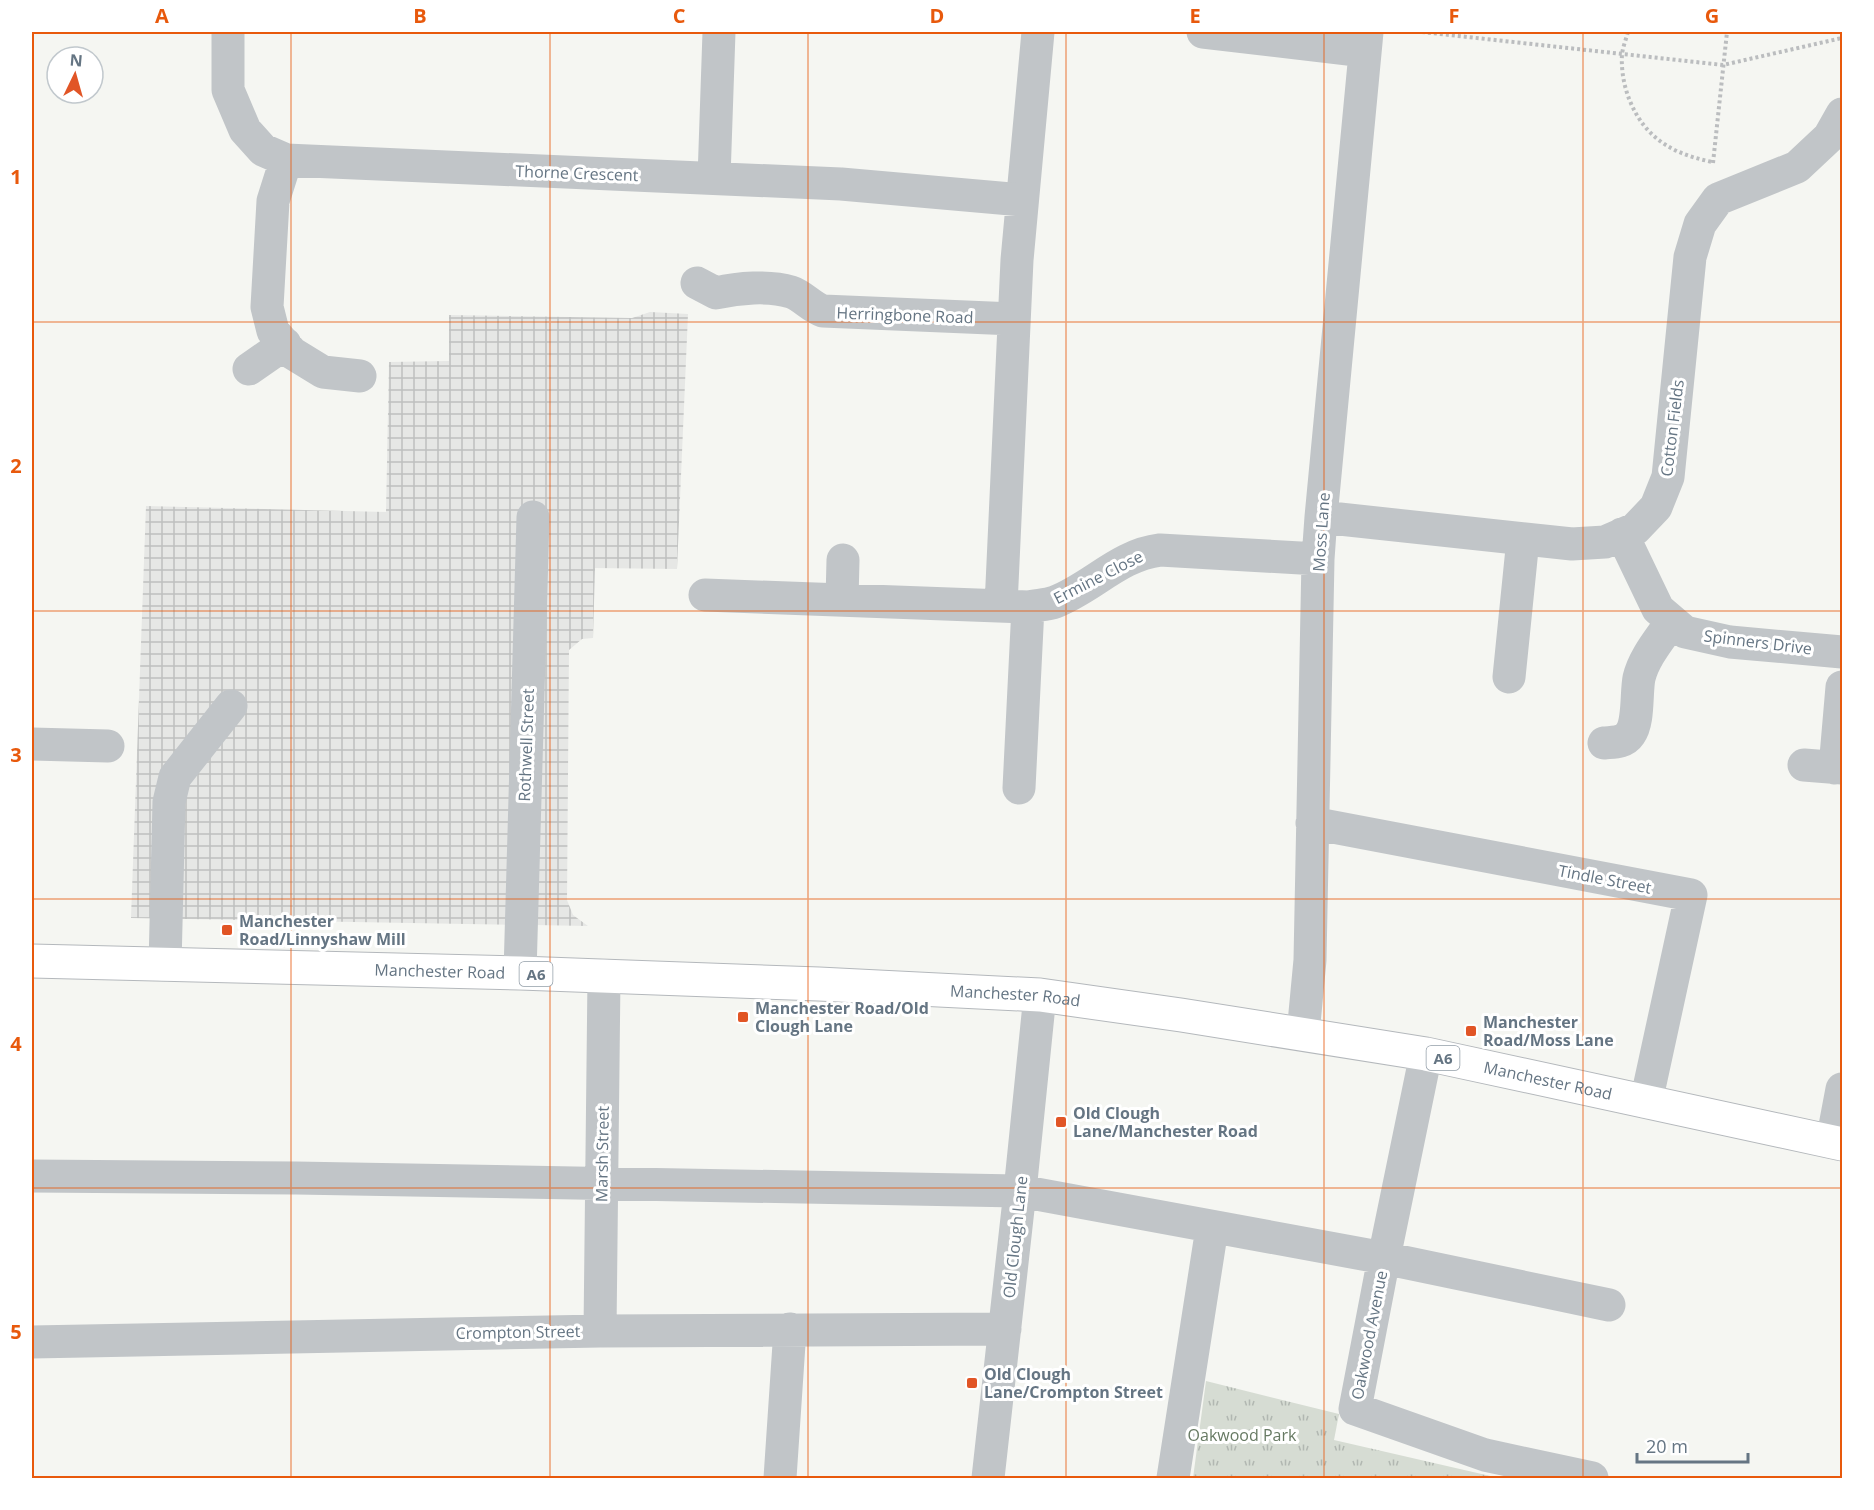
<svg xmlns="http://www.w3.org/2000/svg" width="1874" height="1510" font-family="'Open Sans',sans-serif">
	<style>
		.industrial { fill: url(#industrial-grid) }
		.grass { fill: url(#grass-tufts) }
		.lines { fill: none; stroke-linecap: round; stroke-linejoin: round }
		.major-casing { stroke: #b4b8bc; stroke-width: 35 }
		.path { stroke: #bbbdbf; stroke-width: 4; stroke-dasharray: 3 3; stroke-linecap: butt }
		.minor { stroke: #c1c5c8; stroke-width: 33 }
		.major { stroke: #fff; stroke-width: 33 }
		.grid { fill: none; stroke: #e8590c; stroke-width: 1.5; stroke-opacity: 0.55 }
		.poi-dot { fill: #e15526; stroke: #fff; stroke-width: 2 }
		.labels { text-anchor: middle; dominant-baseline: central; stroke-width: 6; stroke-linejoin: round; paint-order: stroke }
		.shield { fill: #fff; stroke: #939ea8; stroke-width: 1.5 }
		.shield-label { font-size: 15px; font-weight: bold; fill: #657583 }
		.street-label { font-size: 16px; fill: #657583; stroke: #fff }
		.poi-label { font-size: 16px; font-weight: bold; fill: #657583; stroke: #fff; text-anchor: start }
		.park-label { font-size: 16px; fill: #677a63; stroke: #fff }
		.neatline { fill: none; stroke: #e8590c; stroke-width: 2 }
		.grid-label { font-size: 20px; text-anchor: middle; font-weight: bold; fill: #e8590c }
	</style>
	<defs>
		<pattern id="industrial-grid" width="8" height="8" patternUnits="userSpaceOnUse" patternTransform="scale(1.5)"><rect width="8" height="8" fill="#e6e7e5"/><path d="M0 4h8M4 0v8" fill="none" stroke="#bec0bf"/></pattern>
		<pattern id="grass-tufts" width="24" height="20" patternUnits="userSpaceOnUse" patternTransform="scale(1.5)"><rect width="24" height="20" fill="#d6dcd3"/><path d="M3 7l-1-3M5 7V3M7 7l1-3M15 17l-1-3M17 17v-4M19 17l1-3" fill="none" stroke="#b1b7b1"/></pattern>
	</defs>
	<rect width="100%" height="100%" fill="#f5f6f2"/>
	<path class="industrial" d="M650,312L688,314L677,569L595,568L593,638L582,639L569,650L567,900L573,915L588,926L131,918L146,506L386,512L389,362L449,361V315L632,318Z"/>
	<path class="grass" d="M1206,1381L1339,1414L1334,1440L1499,1478H1193Z"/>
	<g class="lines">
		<defs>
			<g id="major">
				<path id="s1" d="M32,961L520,973L819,984L1040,995L1181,1015L1426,1054L1842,1144"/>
			</g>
		</defs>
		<use href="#major" class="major-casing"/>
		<path class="path" d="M1422,32L1723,65L1842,38
			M1628,32C1626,39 1623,47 1622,54C1620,86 1634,122 1660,141C1676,153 1694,158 1712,162
			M1713,163L1727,32"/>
		<path class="minor" d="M228,32V90L245,130L263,150L286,160L841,184L1022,200
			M1203,32L1365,51
			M286,160L273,201L267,307L273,331L292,353L323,372L360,376
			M714,178L719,32
			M697,283L716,293C738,288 769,285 791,292C803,296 811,307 823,311L1014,319
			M249,369L285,344
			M1321,517L1572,544L1605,542L1635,529L1656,507L1668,477L1690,257L1700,224L1718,199L1797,167L1829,137L1842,114
			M1622,534L1658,609L1685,632L1730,642L1842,652
			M705,595L1028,607C1037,605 1047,605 1055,602C1093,587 1119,555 1160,550L1318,559
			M842,600L843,560
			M1001,606L1017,260L1038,32
			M1509,677L1523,539
			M1604,743C1613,742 1624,743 1630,734C1639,722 1636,693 1639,678C1644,657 1660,639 1672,621
			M32,744L108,746
			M1804,765L1842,768
			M1835,768L1842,687
			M1019,788L1028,607
			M1312,823L1691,895L1646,1102
			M165,965L169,802L175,777L231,706
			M520,973L533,517
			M1303,1034L1310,960L1318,559L1321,517L1367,32
			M1426,1054L1384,1258L1355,1409L1485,1455L1592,1478
			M1832,1142L1842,1089
			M32,1176L296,1178L1020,1191L1384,1258L1609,1305
			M600,1331L604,976
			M32,1342L600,1331L1005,1329
			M780,1478L790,1329
			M988,1478L1020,1191L1040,995
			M1173,1478L1212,1228"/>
		<use href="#major" class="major"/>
	</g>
	<path class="grid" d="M291,32V1478M550,32V1478M808,32V1478M1066,32V1478M1324,32V1478M1583,32V1478M32,322H1842M32,611H1842M32,899H1842M32,1188H1842"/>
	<g class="poi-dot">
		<rect x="221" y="924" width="12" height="12" rx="3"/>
		<rect x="737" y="1011" width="12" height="12" rx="3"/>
		<rect x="1465" y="1025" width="12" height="12" rx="3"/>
		<rect x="1055" y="1116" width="12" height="12" rx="3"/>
		<rect x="966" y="1377" width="12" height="12" rx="3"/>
	</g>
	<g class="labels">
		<g class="shield">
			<rect x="519.5" y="962" width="33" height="24" rx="4.5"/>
			<rect x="1426.5" y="1046" width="33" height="24" rx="4.5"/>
		</g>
		<g class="shield-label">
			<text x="536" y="974">A6</text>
			<text x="1443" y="1058">A6</text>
		</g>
		<g class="street-label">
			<text transform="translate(577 173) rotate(2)">Thorne Crescent</text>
			<text transform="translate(905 315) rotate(2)">Herringbone Road</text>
			<text transform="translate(1672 428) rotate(-83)">Cotton Fields</text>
			<text transform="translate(1321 532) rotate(-86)">Moss Lane</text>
			<text transform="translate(1098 577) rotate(-27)">Ermine Close</text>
			<text transform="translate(1758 642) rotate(7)">Spinners Drive</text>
			<text transform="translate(526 745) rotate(-88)">Rothwell Street</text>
			<text transform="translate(1605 879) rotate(11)">Tindle Street</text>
			<text stroke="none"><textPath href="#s1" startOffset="408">Manchester Road</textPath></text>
			<text stroke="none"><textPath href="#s1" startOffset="984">Manchester Road</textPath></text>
			<text stroke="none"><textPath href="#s1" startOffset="1524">Manchester Road</textPath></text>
			<text transform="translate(602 1154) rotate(-89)">Marsh Street</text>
			<text transform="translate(1015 1237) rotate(-84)">Old Clough Lane</text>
			<text transform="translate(518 1332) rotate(-1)">Crompton Street</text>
			<text transform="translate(1369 1335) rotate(-79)">Oakwood Avenue</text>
		</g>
		<g class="poi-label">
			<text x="239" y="921">Manchester<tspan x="239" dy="18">Road/Linnyshaw Mill</tspan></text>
			<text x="755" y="1008">Manchester Road/Old<tspan x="755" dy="18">Clough Lane</tspan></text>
			<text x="1483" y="1022">Manchester<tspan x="1483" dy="18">Road/Moss Lane</tspan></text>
			<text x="1073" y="1113">Old Clough<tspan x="1073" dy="18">Lane/Manchester Road</tspan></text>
			<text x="984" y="1374">Old Clough<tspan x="984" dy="18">Lane/Crompton Street</tspan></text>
		</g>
		<g class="park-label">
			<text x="1242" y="1435">Oakwood Park</text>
		</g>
	</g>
	<rect width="1874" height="1510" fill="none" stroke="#ffffff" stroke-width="66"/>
	<g transform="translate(75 75) rotate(5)"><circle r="28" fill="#ffffff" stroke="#c1c8cd" stroke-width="1.5"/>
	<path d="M0-4.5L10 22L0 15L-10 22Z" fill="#e15526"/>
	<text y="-9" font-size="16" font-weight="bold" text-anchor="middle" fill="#657583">N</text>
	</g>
	<path d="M1637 1453v9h111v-9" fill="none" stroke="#657583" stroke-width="3"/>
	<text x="1646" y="1453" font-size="18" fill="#657583" stroke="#ffffff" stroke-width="4.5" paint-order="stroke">20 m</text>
	<rect x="33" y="33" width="1808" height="1444" class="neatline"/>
	<g class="grid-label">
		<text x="162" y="23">A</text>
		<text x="420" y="23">B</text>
		<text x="679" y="23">C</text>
		<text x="937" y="23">D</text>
		<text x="1195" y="23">E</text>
		<text x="1454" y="23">F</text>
		<text x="1712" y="23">G</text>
		<text x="16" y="184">1</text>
		<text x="16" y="473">2</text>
		<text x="16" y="762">3</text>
		<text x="16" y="1051">4</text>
		<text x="16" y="1339">5</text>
	</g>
</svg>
